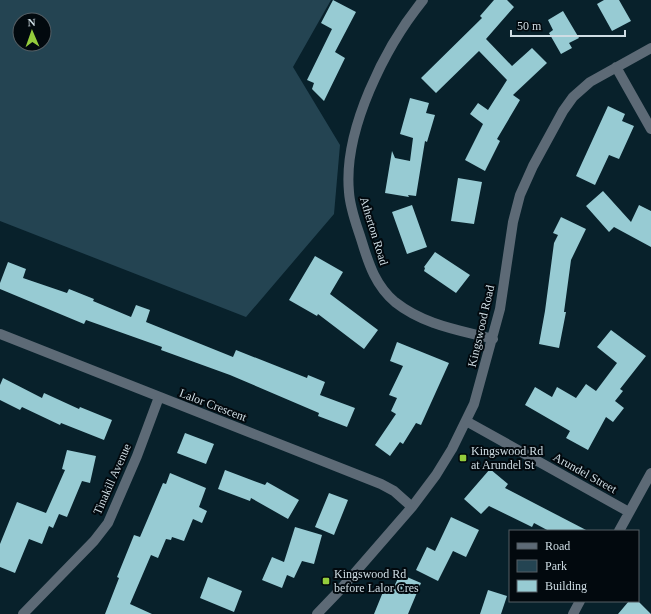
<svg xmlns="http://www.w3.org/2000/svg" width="651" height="614" font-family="Georgia,serif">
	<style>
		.green { fill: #244452; fill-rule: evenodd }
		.building { fill: #97cbd3 }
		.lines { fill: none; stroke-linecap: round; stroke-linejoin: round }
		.minor { stroke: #5d6a76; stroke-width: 10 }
		.poi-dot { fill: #94cc3c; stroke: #02090e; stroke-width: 1.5 }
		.labels { text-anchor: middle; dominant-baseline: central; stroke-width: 4; stroke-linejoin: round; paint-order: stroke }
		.street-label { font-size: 12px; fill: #cfdde4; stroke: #02090e }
		.poi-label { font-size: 12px; fill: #cfdde4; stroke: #02090e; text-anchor: start }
	</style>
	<rect width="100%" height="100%" fill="#08212b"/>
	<path class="green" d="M0,0H331L293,67L340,145L334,214L246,317L0,221ZM20,20H44V44H20Z"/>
	<path class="building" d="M333,0L356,12L335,52L345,58L324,101L312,89L314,83L307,80L332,29L321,23Z
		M494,0H507L514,7L486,39L512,66L532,48L547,63L513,95L520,100L497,139L500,141L485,171L465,160L483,124L470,114L478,103L488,110L507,80L479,51L436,93L421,78L482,18L480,16Z
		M604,0H619L631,21L612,31L597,4Z
		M563,11L579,38L569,43L572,48L561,54L549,33L553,30L548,20Z
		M410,98L429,103L426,113L435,115L427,142L425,141L416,196L408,195L409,197L385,193L392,151L395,158L410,161L413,138L400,134Z
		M608,106L625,114L622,121L634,126L619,159L609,155L595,185L576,176Z
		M458,178L482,182L474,224L451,221Z
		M603,191L631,222L639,205L651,211V247L614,227L609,232L586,206Z
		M412,205L427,247L407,254L392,212Z
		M561,217L586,229L571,260L564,312H566L559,348L539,344L545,311L554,243L558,235L553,233Z
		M435,252L470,275L456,293L424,271L425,268L424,267Z
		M315,256L343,272L330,294L378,330L364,349L318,314L317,316L289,300Z
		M8,262L26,269L23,278L67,293L69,289L94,299L93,301L131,317L136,305L150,310L146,322L233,357L236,350L307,378L308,375L325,382L320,395L355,408L347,427L318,416L319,413L230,375L161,350L162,347L86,320L84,324L0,289V283Z
		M611,330L646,356L620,389L623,391L615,401L624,408L613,422L606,417L588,450L566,438L570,431L525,405L535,387L552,397L557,387L576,398L586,384L596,391L617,363L597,347Z
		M397,342L449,363L421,425L416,423L403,444L400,442L390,456L375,445L396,414L391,411L397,398L389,395L403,366L390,361Z
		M3,378L42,398L44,393L79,409L80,407L112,420L104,440L61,423L60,425L22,407L20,410L0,400V385Z
		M185,433L214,444L206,464L177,453Z
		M67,450L96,456L90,483L82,481L67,517L59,514L53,528L49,526L42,544L29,539L15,573L0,567V544L17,502L46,513L65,470L62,469Z
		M490,469L508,484L505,488L588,531H549L534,523L532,527L489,506L481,514L464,499Z
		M225,470L265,485L267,482L299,500L288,519L251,498L250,501L218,489Z
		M170,473L206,488L199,507L207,511L202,523L193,519L184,541L172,537L171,540L166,539L158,558L151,555L130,604L152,614H105L119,578L117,577L134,535L140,537L163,483L166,484Z
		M329,493L348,500L334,535L315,527Z
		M451,517L479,530L466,557L453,551L438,581L416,570L427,547L435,551Z
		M295,527L322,535L314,564L302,561L294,578L287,575L282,588L262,580L272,557L284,562Z
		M400,574L421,583L408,614H374L385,587L392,591Z
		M208,577L242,591L234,612L200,598Z
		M488,590L507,596L501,614H480Z
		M629,601H638L651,614H618Z"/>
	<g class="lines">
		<path class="minor" d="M423,0C385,47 343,130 349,192C350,209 357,226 362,242C369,265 376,286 395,302C424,325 459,330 493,339
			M616,67L651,129
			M0,334L381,484L394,491L412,507
			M466,421L629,512
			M619,531L651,473
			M23,614L94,541L108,523L137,456L159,397
			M317,614L339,591L412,507L436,475L452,449L474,404L500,309L513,222L520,195L533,166L563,111L573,97L590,82L651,48
			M573,614L580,601"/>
	</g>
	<g class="poi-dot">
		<rect x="459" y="454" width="8" height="8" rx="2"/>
		<rect x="322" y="577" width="8" height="8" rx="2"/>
	</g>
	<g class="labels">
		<g class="street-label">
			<text transform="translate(374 231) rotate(73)">Atherton Road</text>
			<text transform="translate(481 326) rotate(-77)">Kingswood Road</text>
			<text transform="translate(213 405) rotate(21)">Lalor Crescent</text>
			<text transform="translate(585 473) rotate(29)">Arundel Street</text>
			<text transform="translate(112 479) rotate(-66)">Tinakill Avenue</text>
		</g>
		<g class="poi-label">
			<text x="471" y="451">Kingswood Rd<tspan x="471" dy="14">at Arundel St</tspan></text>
			<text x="334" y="574">Kingswood Rd<tspan x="334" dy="14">before Lalor Cres</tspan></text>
		</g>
	</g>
	<rect x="509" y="530" width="130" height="72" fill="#02090e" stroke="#545e64"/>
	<rect x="517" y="543" width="20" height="6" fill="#5d6a76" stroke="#545e64"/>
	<text x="545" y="550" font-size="12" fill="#cfdde4">Road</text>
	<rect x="517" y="560" width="20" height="12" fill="#244452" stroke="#545e64"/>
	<text x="545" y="570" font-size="12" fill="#cfdde4">Park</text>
	<rect x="517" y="580" width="20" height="12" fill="#97cbd3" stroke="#545e64"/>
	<text x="545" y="590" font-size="12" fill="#cfdde4">Building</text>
	<g transform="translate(32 32) rotate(358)"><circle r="19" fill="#02090e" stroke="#545e64"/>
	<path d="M0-3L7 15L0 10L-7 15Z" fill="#94cc3c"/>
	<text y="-6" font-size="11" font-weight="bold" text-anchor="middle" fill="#cfdde4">N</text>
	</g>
	<path d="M511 30v6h114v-6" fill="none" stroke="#cfdde4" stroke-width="2"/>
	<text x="517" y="30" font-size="12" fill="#cfdde4" stroke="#02090e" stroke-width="3" paint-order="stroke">50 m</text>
</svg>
